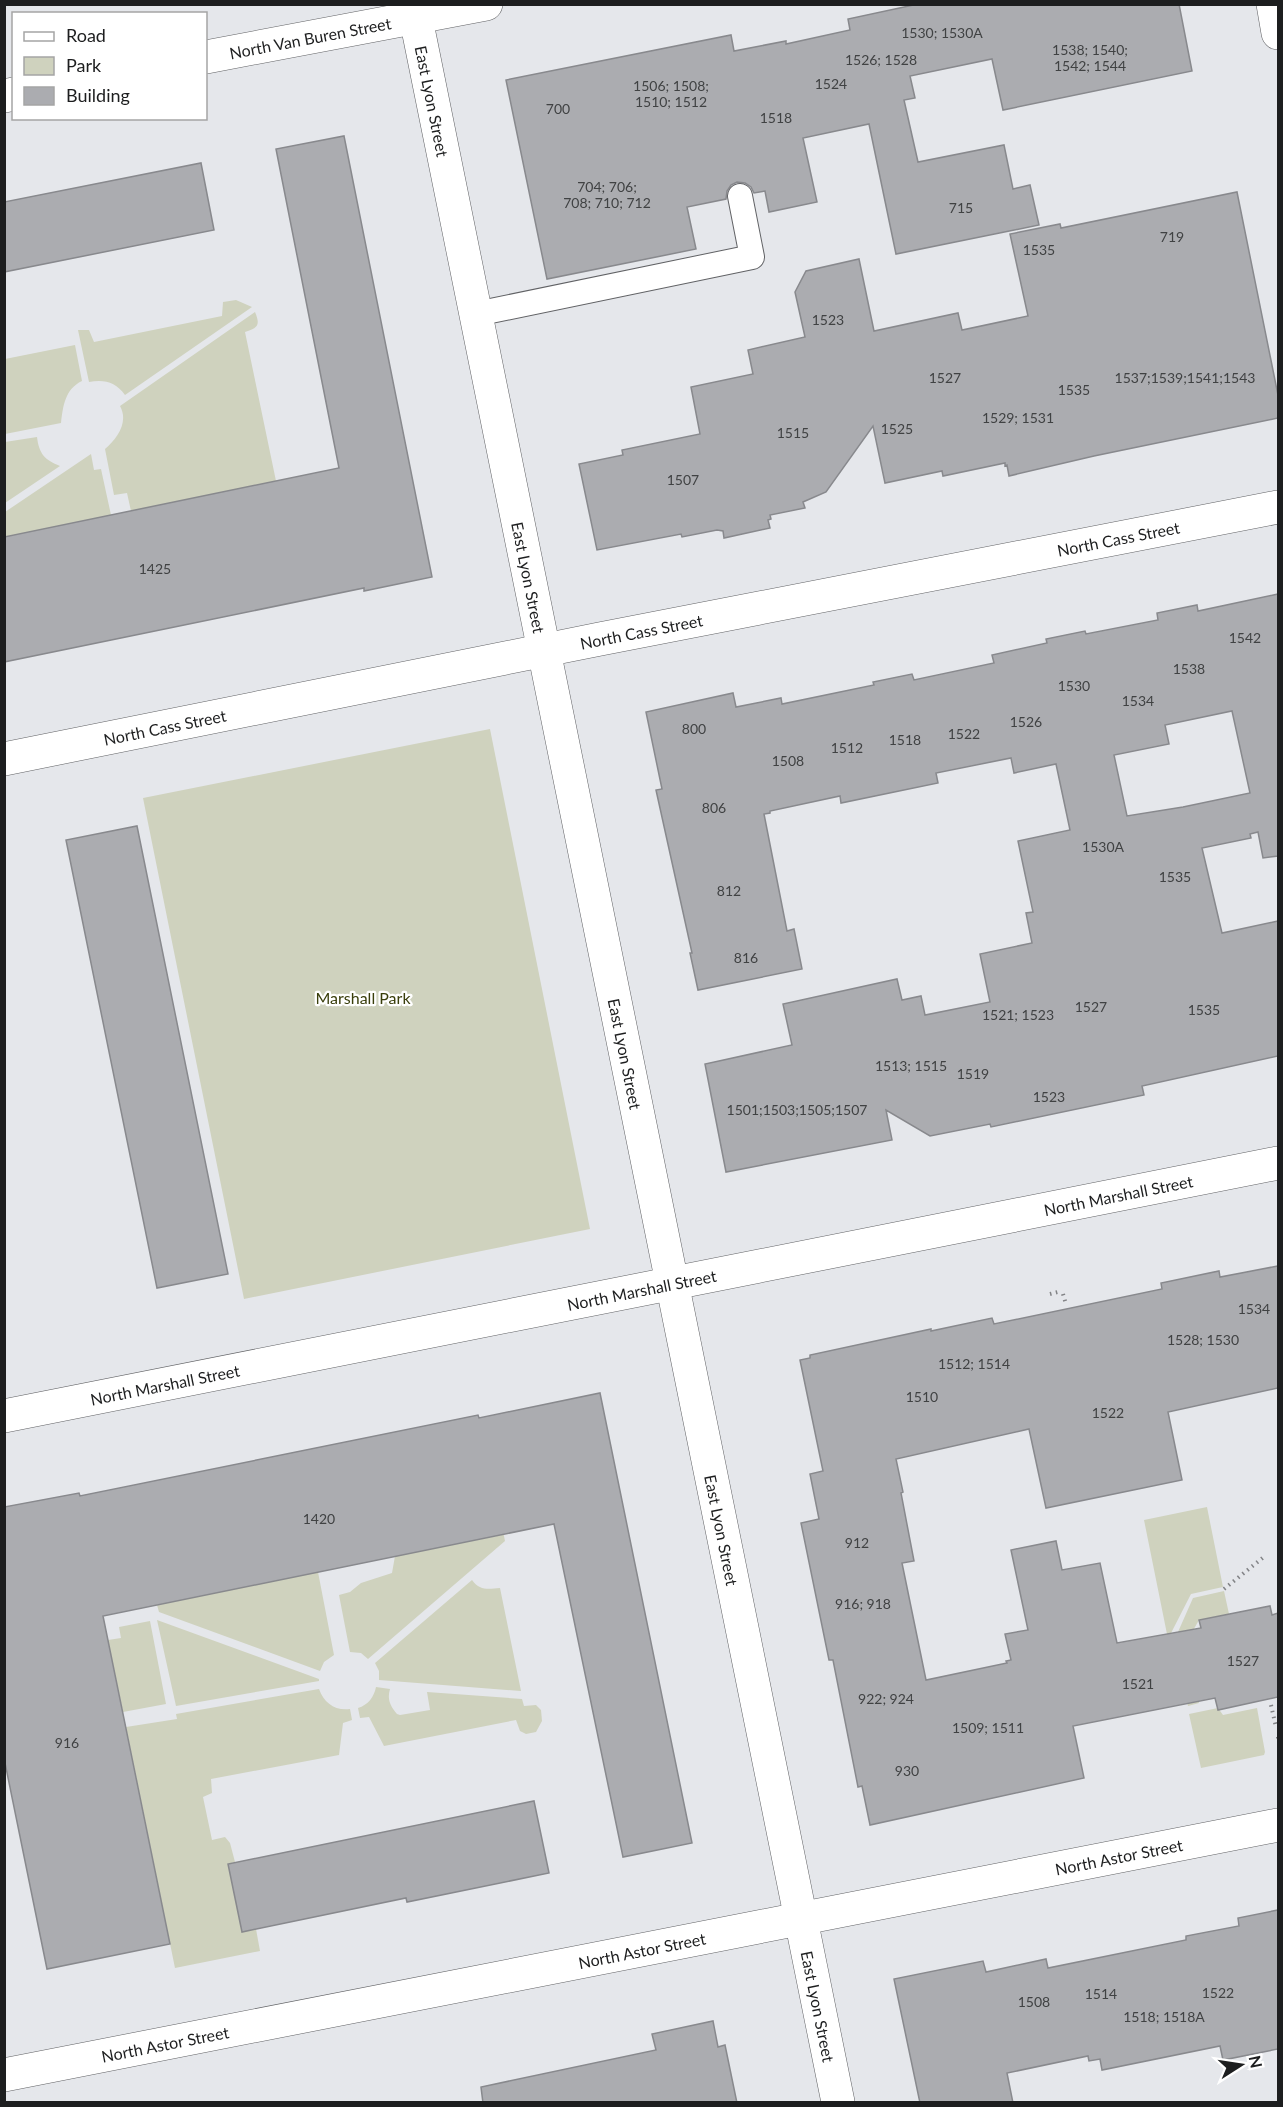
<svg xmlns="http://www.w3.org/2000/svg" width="1283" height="2107" font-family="Lato,sans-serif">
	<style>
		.green { fill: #cfd2be }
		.building { fill: #abacb0; stroke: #88898d; stroke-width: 1.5; fill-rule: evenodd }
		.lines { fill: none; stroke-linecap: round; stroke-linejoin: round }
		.service-casing { stroke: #616265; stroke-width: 26 }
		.minor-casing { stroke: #616265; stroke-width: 34 }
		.secondary-casing { stroke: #616265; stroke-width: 34 }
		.path { stroke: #828386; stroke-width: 4; stroke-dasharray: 1.5 4.5; stroke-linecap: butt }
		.service { stroke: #fff; stroke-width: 24 }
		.minor { stroke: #fff; stroke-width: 33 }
		.secondary { stroke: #fff; stroke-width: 33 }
		.labels { text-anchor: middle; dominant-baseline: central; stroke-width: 4.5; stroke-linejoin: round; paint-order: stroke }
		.number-label { font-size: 14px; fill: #404243 }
		.street-label { font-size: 16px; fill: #1d1e1f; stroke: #fff }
		.park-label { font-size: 16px; fill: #393e0b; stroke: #fff }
	</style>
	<rect width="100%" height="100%" fill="#e5e7eb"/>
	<path class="green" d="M236,300L252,307L125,395C116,382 104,379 89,382L78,330H89L94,342L222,316L223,302Z
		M255,312C261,326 257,328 245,332L276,481L131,511L127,493L114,495L105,449C117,439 129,422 120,406Z
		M75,345L82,381C65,389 63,406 61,423L5,434V359Z
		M37,437C39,454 45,460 60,466L5,503V442Z
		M91,454L94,470L101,469L111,515L5,537V512Z
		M490,729L590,1229L244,1299L143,798Z
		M497,1501L505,1541L368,1659L361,1653L350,1652L339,1595L350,1592L361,1583L392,1573L395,1556L502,1535Z
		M1207,1507L1223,1587L1191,1594L1168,1639L1144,1520Z
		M318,1572L334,1655L324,1662L320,1671L159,1612L157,1605Z
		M472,1580C480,1591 488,1589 500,1588L521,1691L379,1680V1671L375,1663Z
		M1224,1591L1229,1614L1199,1620L1191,1634L1199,1703L1188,1706L1174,1641L1193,1598Z
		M157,1620L319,1679V1681L176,1706Z
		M150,1621L166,1704L123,1712L108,1640L121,1638L119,1627Z
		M376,1687L390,1689C387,1699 390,1706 397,1714L400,1715L430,1710L427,1692L522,1699L524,1706L536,1705L541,1710L542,1721L536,1732L526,1734L520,1731L516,1720L384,1746L369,1717L360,1718L358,1708C368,1705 374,1697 376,1687Z
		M319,1689C324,1703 335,1711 350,1709L352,1720L343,1723L339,1755L211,1779L212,1793L203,1797L212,1840L225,1837L230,1843L235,1862L228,1864L242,1932L256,1929L260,1951L175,1968L126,1727L177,1719L176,1714Z
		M1218,1708L1223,1715L1257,1708L1265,1752L1264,1755L1201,1768L1189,1714Z"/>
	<path class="building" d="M918,4H1179L1192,71L1003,110L992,59L910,76L915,98L904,100L918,162L1004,145L1013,189L1030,185L1039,225L896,254L869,124L803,138L817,202L769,212L765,191L754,193L751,187L745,183L737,182L731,185L727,191L726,199L687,207L696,249L547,279L506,80L731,35L734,51L786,41V44L850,30L848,19Z
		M344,136L432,577L364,591V588L4,662V537L339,468L276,149Z
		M201,163L214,230L4,272V202Z
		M1237,192L1278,395V418L1094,456L1009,476L1007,465L1005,466V463L943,476L942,471L885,483L873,426L826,492L803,502L805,508L770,515L771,519L768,520L770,528L724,538L723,531L717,530L682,537L681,534L597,550L579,464L623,455L622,450L700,434L691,387L753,374L748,350L805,337L795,292L806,271L859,259L874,331L958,313L962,330L1028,316L1010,234L1060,224L1061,228Z
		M1278,594V856L1263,858L1258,832L1250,834L1251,838L1202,848L1222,933L1278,921V1056L1142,1086L1144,1095L991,1127L990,1124L930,1136L886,1110L892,1140L726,1172L705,1064L792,1045L783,1004L897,979L902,1000L921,996L925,1015L990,1002L980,954L1032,943L1026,913L1033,912L1018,841L1070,830L1056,764L1014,773L1011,758L936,773L938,783L841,803L840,796L770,811V813L764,814L787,931L794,929L802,969L698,990L690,953H692L656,790L662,789L646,712L733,693L736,707L781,698L782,704L874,685L873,682L912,674L914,680L994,663L992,655L1047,643L1046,639L1085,631L1086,634L1158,620L1157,613L1197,605L1198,611ZM1232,711L1250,793L1183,807L1127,816L1114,755L1169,744L1165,725Z
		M137,826L228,1274L157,1288L66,840Z
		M1278,1266V1388L1168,1412L1182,1480L1046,1508L1029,1429L896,1459L903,1492L901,1493L914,1561L902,1563L926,1680L1007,1663L1006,1661L1011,1660L1005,1634L1028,1630L1011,1550L1056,1541L1062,1570L1100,1563L1117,1643L1201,1628L1199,1620L1270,1606L1272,1615L1278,1613V1697L1218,1710L1215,1698L1073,1726L1084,1778L870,1825L862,1786L858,1787L833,1660H829L801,1523L819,1519L810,1474L823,1471L800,1360L810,1358V1355L931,1329V1331L992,1318L994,1324L1162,1289L1161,1283L1219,1271L1220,1277Z
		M600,1393L692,1843L623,1857L554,1524L103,1616L170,1944L47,1969L4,1758V1507L79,1493L80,1496L478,1415L479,1418Z
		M534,1801L549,1873L407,1902L406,1898L242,1932L228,1864Z
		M1278,1910V2049L1223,2060L1220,2046L1102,2070L1100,2059L1089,2061L1088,2056L1007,2073L1013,2103H920L894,1979L983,1961L986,1972L1046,1959L1048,1968L1186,1940V1936L1239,1926L1238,1918Z
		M713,2021L718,2047L725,2045L737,2103H483L481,2087L656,2050L652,2034Z"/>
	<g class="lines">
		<defs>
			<path id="service" d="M476,314L752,257L740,196"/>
			<g id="minor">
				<path id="s1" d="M413,4L838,2102"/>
				<path d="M1273,4L1278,33"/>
				<path id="s2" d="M4,759L600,639L1278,507"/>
				<path id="s3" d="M4,1416L1278,1163"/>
				<path id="s4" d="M4,2075L1278,1825"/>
			</g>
			<g id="secondary">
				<path id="s5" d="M206,57L486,4"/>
				<path d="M4,96L14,94"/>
			</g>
		</defs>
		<use href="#service" class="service-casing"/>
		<use href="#minor" class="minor-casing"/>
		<use href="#secondary" class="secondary-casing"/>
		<path class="path" d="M1050,1294L1058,1292
			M1063,1294L1066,1304
			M1224,1589L1265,1556
			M1271,1705L1276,1727
			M1278,1737V1739"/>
		<use href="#service" class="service"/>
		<use href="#minor" class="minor"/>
		<use href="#secondary" class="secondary"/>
	</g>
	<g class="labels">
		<g class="number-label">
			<text x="942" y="32">1530; 1530A</text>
			<text x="1090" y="49">1538; 1540;<tspan x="1090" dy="16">1542; 1544</tspan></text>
			<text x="881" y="59">1526; 1528</text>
			<text x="831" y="83">1524</text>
			<text x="671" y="85">1506; 1508;<tspan x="671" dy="16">1510; 1512</tspan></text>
			<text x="558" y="108">700</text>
			<text x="776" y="117">1518</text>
			<text x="607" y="186">704; 706;<tspan x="607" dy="16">708; 710; 712</tspan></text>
			<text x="961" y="207">715</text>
			<text x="1172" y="236">719</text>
			<text x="1039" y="249">1535</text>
			<text x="828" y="319">1523</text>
			<text x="945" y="377">1527</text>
			<text x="1185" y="377">1537;1539;1541;1543</text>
			<text x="1074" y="389">1535</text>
			<text x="1018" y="417">1529; 1531</text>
			<text x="897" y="428">1525</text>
			<text x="793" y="432">1515</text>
			<text x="683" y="479">1507</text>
			<text x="155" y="568">1425</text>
			<text x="1245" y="637">1542</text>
			<text x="1189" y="668">1538</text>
			<text x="1074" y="685">1530</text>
			<text x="1138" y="700">1534</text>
			<text x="1026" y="721">1526</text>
			<text x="694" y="728">800</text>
			<text x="964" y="733">1522</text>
			<text x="905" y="739">1518</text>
			<text x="847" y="747">1512</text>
			<text x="788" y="760">1508</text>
			<text x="714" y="807">806</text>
			<text x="1103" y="846">1530A</text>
			<text x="1175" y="876">1535</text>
			<text x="729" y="890">812</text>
			<text x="746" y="957">816</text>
			<text x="1091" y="1006">1527</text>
			<text x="1204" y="1009">1535</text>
			<text x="1018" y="1014">1521; 1523</text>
			<text x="911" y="1065">1513; 1515</text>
			<text x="973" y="1073">1519</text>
			<text x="1049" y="1096">1523</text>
			<text x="797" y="1109">1501;1503;1505;1507</text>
			<text x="1254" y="1308">1534</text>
			<text x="1203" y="1339">1528; 1530</text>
			<text x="974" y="1363">1512; 1514</text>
			<text x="922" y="1396">1510</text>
			<text x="1108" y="1412">1522</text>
			<text x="319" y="1518">1420</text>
			<text x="857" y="1542">912</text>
			<text x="863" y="1603">916; 918</text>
			<text x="1243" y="1660">1527</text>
			<text x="1138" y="1683">1521</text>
			<text x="886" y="1698">922; 924</text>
			<text x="988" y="1727">1509; 1511</text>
			<text x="67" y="1742">916</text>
			<text x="907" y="1770">930</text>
			<text x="1218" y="1992">1522</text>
			<text x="1101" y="1993">1514</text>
			<text x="1034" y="2001">1508</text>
			<text x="1164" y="2016">1518; 1518A</text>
		</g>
		<g class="street-label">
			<text stroke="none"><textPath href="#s5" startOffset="106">North Van Buren Street</textPath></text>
			<text stroke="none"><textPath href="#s1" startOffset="99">East Lyon Street</textPath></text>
			<text stroke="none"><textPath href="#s2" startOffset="1136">North Cass Street</textPath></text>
			<text stroke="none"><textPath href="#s1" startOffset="585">East Lyon Street</textPath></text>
			<text stroke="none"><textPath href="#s2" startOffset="650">North Cass Street</textPath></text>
			<text stroke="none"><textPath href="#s2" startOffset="164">North Cass Street</textPath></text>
			<text stroke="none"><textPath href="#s1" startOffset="1071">East Lyon Street</textPath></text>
			<text stroke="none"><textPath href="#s3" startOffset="1136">North Marshall Street</textPath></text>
			<text stroke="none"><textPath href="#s3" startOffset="650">North Marshall Street</textPath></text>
			<text stroke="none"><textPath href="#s3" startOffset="164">North Marshall Street</textPath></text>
			<text stroke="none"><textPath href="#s1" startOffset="1557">East Lyon Street</textPath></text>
			<text stroke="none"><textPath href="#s4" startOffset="1136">North Astor Street</textPath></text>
			<text stroke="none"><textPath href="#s4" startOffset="650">North Astor Street</textPath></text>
			<text stroke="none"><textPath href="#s1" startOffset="2043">East Lyon Street</textPath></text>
			<text stroke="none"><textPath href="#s4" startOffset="164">North Astor Street</textPath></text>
		</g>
		<g class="park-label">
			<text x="363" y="997">Marshall Park</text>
		</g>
	</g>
	<rect width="1283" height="2107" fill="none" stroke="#1d1e1f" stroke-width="12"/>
	<rect x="12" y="12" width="195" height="108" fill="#ffffff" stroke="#a5a5a5" stroke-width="1.5"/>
	<rect x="24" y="32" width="30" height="9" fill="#ffffff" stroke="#a5a5a5" stroke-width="1.5"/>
	<text x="66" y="42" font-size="18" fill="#1d1e1f">Road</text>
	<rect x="24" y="57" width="30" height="18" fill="#cfd2be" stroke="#a5a5a5" stroke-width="1.5"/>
	<text x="66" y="72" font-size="18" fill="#1d1e1f">Park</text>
	<rect x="24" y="87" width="30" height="18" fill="#abacb0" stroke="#a5a5a5" stroke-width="1.5"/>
	<text x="66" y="102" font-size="18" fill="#1d1e1f">Building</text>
	<g transform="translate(1241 2065) rotate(78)" stroke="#ffffff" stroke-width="4.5" paint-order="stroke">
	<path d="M0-4.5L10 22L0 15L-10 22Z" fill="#1d1e1f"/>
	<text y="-9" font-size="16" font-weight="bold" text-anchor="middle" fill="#1d1e1f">N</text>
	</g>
</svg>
